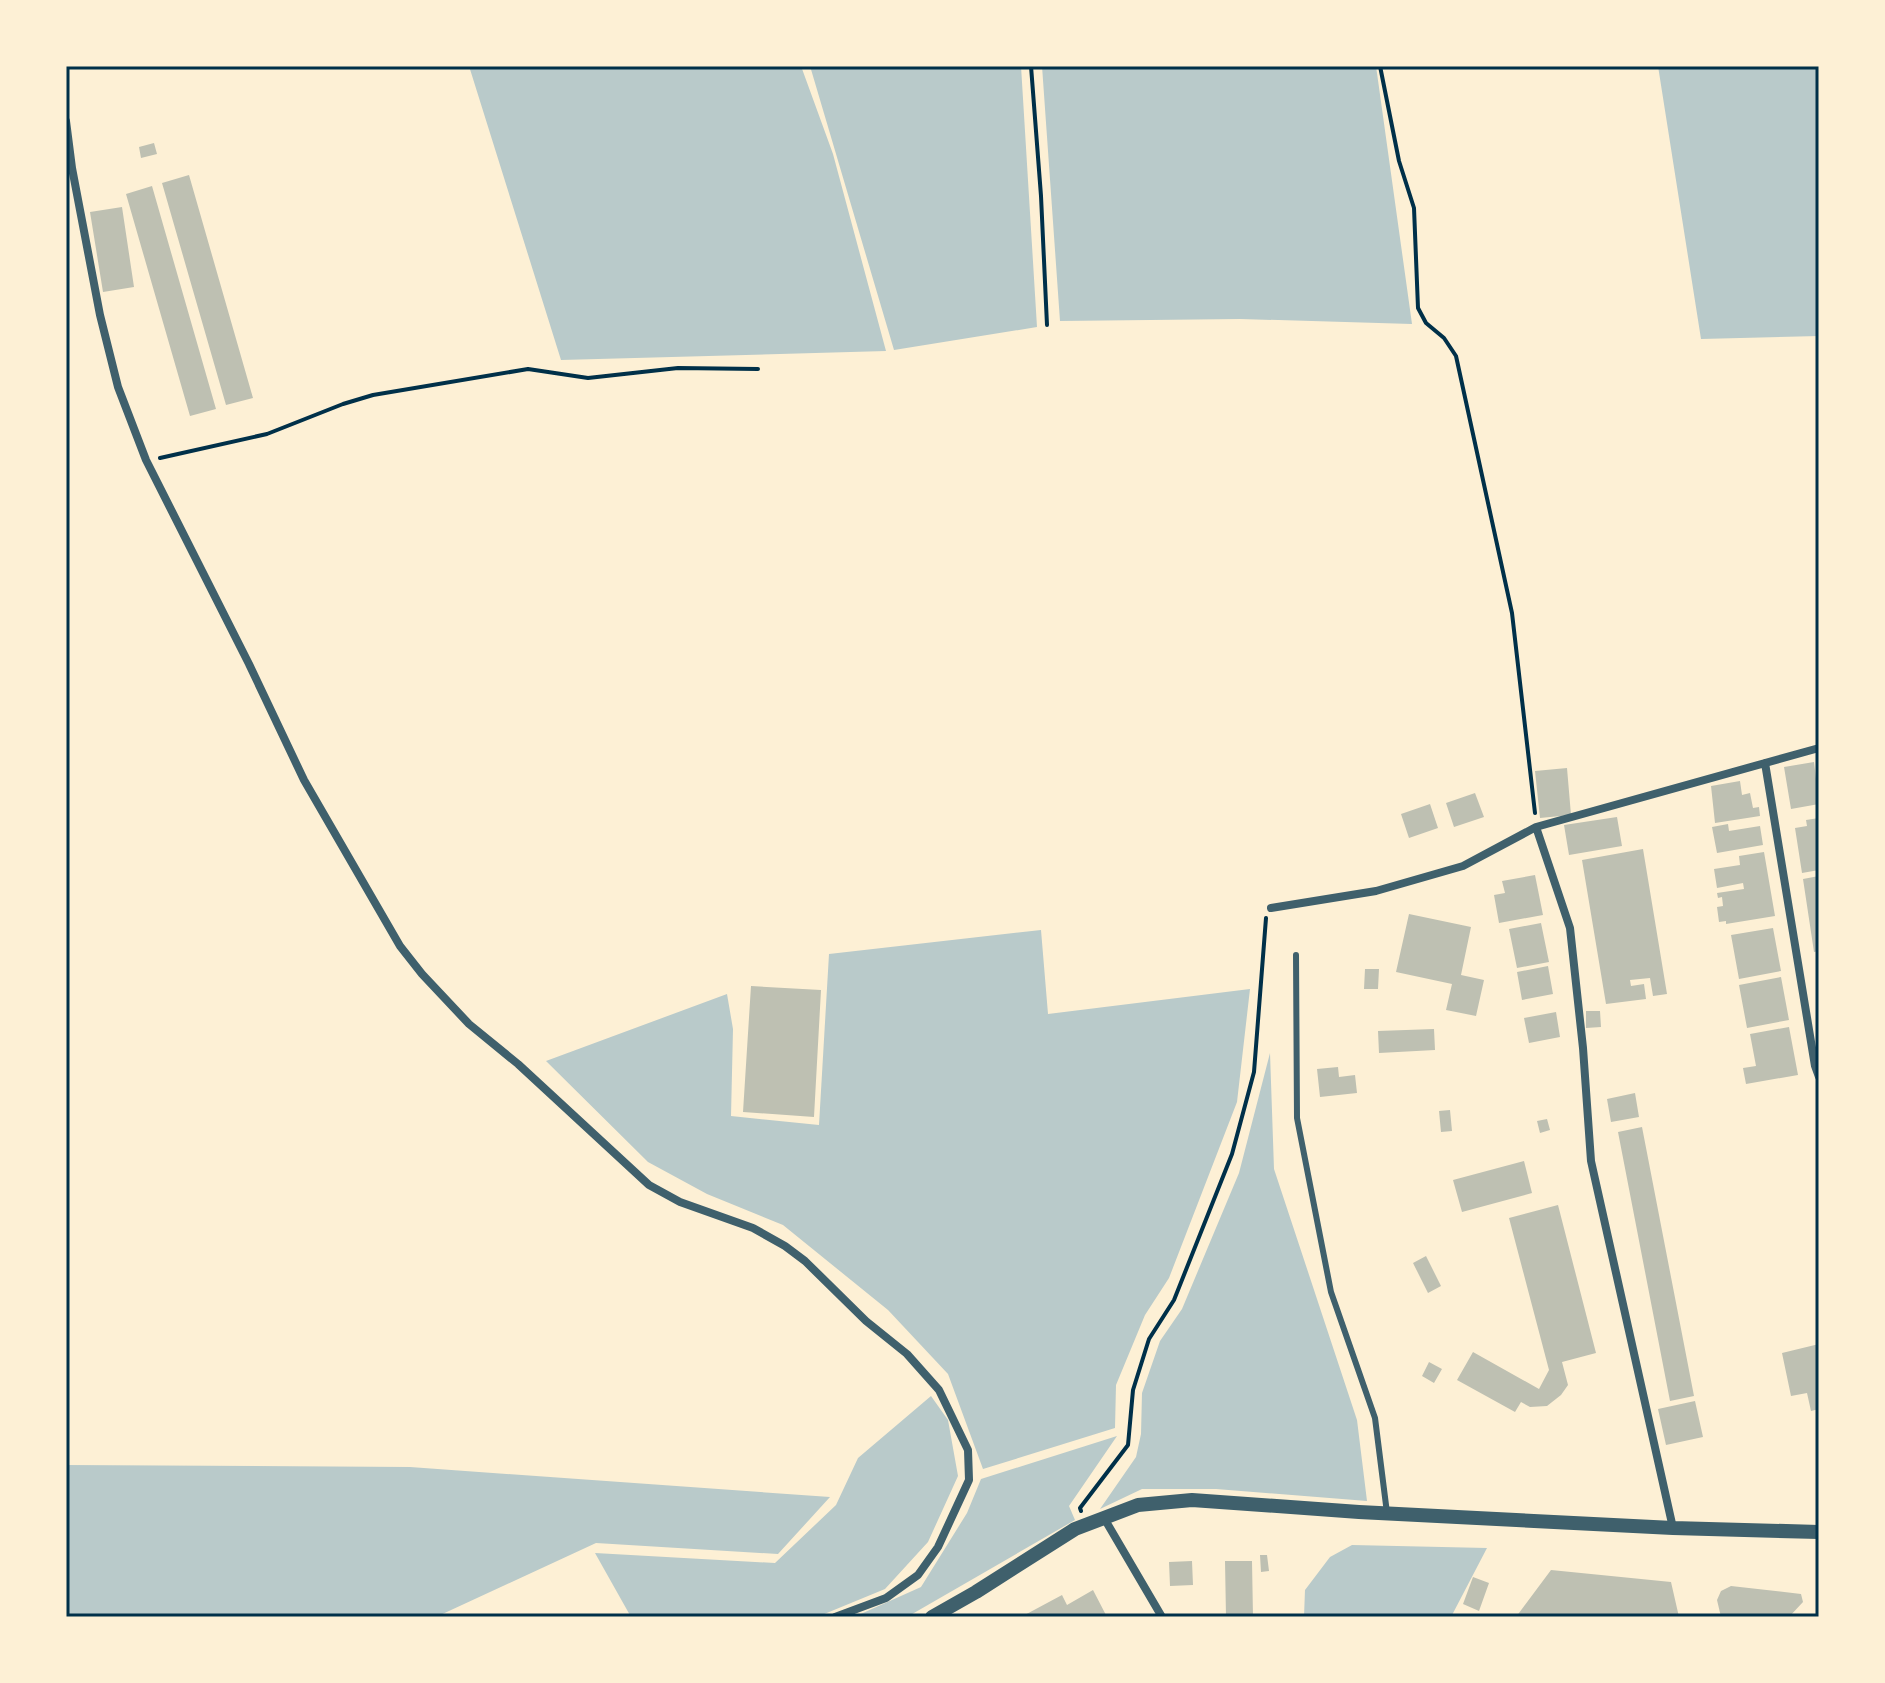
<svg xmlns="http://www.w3.org/2000/svg" width="1885" height="1683" font-family="'Source Serif 4',serif">
	<style>
		.green { fill: #b9caca }
		.building { fill: #bec0b2 }
		.lines { fill: none; stroke-linecap: round; stroke-linejoin: round }
		.path { stroke: #003049; stroke-width: 4 }
		.service { stroke: #3f606c; stroke-width: 6 }
		.minor { stroke: #3f606c; stroke-width: 8 }
		.tertiary { stroke: #3f606c; stroke-width: 14 }
		.neatline { fill: none; stroke: #003049; stroke-width: 3 }
	</style>
	<rect width="100%" height="100%" fill="#fdf0d5"/>
	<path class="green" d="M469,66H801L833,154L886,351L561,360Z
		M810,66H1021L1037,327L894,350Z
		M1042,66H1376L1412,324L1240,319L1060,321Z
		M1658,66H1819V336L1701,339Z
		M1041,930L1048,1014L1250,989L1237,1102L1169,1278L1145,1315L1116,1385L1115,1428L983,1469L948,1374L888,1310L783,1225L707,1194L648,1162L546,1061L727,994L733,1029L731,1116L819,1125L829,954Z
		M1270,1053L1274,1169L1357,1420L1367,1501L1216,1489H1142L1100,1509L1136,1457L1141,1434L1142,1393L1160,1341L1182,1309L1239,1173Z
		M931,1396L948,1420L958,1476L928,1542L885,1589L817,1617H631L595,1553L775,1563L836,1505L858,1458Z
		M1117,1436L1069,1506L1075,1520L907,1617H854L921,1587L967,1513L981,1479Z
		M66,1465L410,1467L830,1497L778,1554L596,1543L436,1617H66Z
		M1352,1545L1487,1548L1451,1617H1304L1305,1590L1330,1557Z"/>
	<path class="building" d="M154,143L157,154L141,158L139,147Z
		M189,175L253,398L226,405L162,183Z
		M152,186L216,409L190,416L126,194Z
		M122,207L134,287L103,292L90,212Z
		M1814,762L1819,804L1791,809L1784,767Z
		M1567,768L1571,815L1540,818L1535,771Z
		M1740,781L1742,795L1750,793L1753,808L1759,807L1760,816L1715,823L1711,786Z
		M1475,793L1484,817L1454,827L1446,803Z
		M1430,804L1438,828L1409,838L1401,814Z
		M1617,817L1622,846L1569,855L1564,825Z
		M1819,818V870L1802,873L1795,828L1807,826L1806,820Z
		M1728,824L1729,831L1760,826L1763,845L1717,853L1712,827Z
		M1643,849L1667,994L1653,996L1650,978L1630,980L1631,986L1644,984L1646,999L1606,1004L1582,860Z
		M1764,852L1775,916L1726,924V921L1719,922L1717,907L1723,906L1722,897L1718,898L1717,893L1744,889L1743,883L1717,888L1714,869L1740,865L1739,856Z
		M1535,875L1543,915L1499,923L1494,895L1505,893L1502,881Z
		M1819,876V951L1814,952L1803,879Z
		M1409,914L1471,927L1461,975L1484,980L1476,1016L1446,1010L1452,984L1396,972Z
		M1541,923L1549,962L1517,968L1509,929Z
		M1773,928L1781,971L1739,979L1731,935Z
		M1548,966L1553,994L1522,1000L1517,972Z
		M1365,969H1379L1378,989H1364Z
		M1781,977L1789,1020L1747,1028L1739,985Z
		M751,986L821,990L814,1117L743,1112Z
		M1586,1011H1600L1601,1027L1586,1028Z
		M1556,1012L1560,1037L1529,1043L1524,1018Z
		M1789,1027L1798,1075L1746,1084L1743,1068L1756,1066L1750,1034Z
		M1434,1029L1435,1050L1379,1053L1378,1031Z
		M1338,1067L1339,1077L1355,1075L1357,1093L1320,1097L1317,1069Z
		M1635,1093L1639,1117L1611,1122L1607,1099Z
		M1450,1110L1452,1131L1441,1132L1439,1111Z
		M1547,1119L1550,1130L1540,1133L1537,1121Z
		M1642,1127L1694,1396L1670,1401L1618,1132Z
		M1524,1161L1532,1193L1462,1212L1453,1180Z
		M1558,1205L1596,1353L1562,1362L1568,1385L1561,1395L1547,1406L1530,1407L1521,1402L1515,1412L1457,1380L1473,1352L1539,1389L1549,1370L1509,1218Z
		M1426,1256L1441,1286L1428,1293L1413,1263Z
		M1819,1344V1409L1811,1411L1807,1393L1791,1396L1782,1353Z
		M1429,1362L1442,1369L1434,1383L1422,1376Z
		M1695,1401L1703,1437L1666,1445L1658,1409Z
		M1260,1555H1267L1269,1571L1261,1572Z
		M1192,1561L1193,1585L1170,1586L1169,1562Z
		M1225,1561H1252L1253,1617H1226Z
		M1551,1570L1671,1582L1679,1617H1584L1561,1614L1558,1617H1516Z
		M1473,1577L1489,1583L1479,1611L1463,1604Z
		M1731,1586L1801,1594L1803,1602L1789,1617H1721L1717,1600L1721,1591Z
		M1093,1590L1107,1617H1021L1062,1595L1067,1605Z"/>
	<g class="lines">
		<path class="path" d="M1031,66L1041,196L1047,325
			M1380,66L1399,161L1414,208L1418,308L1426,323L1444,338L1456,356L1512,613L1535,813
			M160,458L267,434L343,404L373,395L528,369L588,378L678,368L758,369
			M1081,1511L1080,1508L1128,1445L1133,1390L1149,1339L1174,1300L1232,1154L1254,1072L1266,918"/>
		<path class="service" d="M1296,955L1297,1118L1331,1292L1375,1418L1387,1513"/>
		<path class="minor" d="M66,121L72,168L100,315L118,387L146,460L249,664L304,780L400,946L422,974L469,1024L518,1064L649,1185L680,1202L753,1228L785,1246L805,1261L866,1321L907,1354L939,1390L968,1450L969,1480L938,1547L918,1575L886,1598L835,1617
			M1765,763L1815,1066L1819,1077
			M1536,827L1570,928L1583,1048L1591,1161L1673,1528
			M1271,908L1376,891L1463,866L1536,827L1819,748
			M1104,1518L1162,1617"/>
		<path class="tertiary" d="M932,1617L976,1592L1075,1529L1138,1505L1192,1500L1359,1512L1673,1528L1819,1532"/>
	</g>
	<rect width="1885" height="1683" fill="none" stroke="#fdf0d5" stroke-width="136"/>
	<rect x="68" y="68" width="1749" height="1547" class="neatline"/>
</svg>
